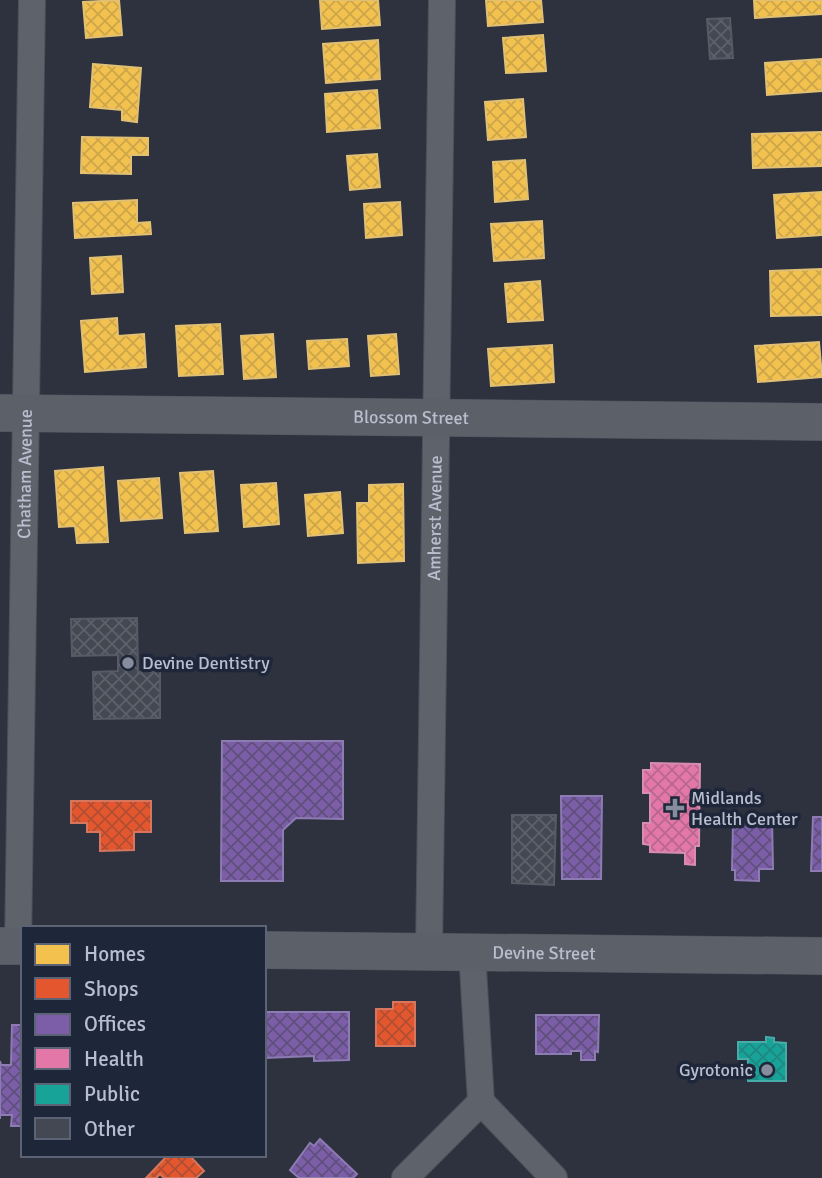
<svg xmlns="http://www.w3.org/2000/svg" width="822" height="1178" font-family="Signika,sans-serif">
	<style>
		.homes { fill: url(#homes-cross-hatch); stroke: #e1c074; stroke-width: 2 }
		.shops { fill: url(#shops-cross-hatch); stroke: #d7765e; stroke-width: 2 }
		.offices { fill: url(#offices-cross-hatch); stroke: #8d7bb3; stroke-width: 2 }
		.health { fill: url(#health-cross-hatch); stroke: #d68cb3; stroke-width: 2 }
		.public { fill: url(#public-cross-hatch); stroke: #47aba8; stroke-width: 2 }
		.building { fill: url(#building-cross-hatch); stroke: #555a65; stroke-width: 2 }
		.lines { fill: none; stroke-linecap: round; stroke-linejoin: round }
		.street-casing { stroke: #4b4f58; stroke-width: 28 }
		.secondary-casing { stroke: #4b4f58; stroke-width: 38 }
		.street { stroke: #5e626b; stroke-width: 26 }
		.secondary { stroke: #5c6069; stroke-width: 37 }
		.poi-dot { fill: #878d9c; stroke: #1e273a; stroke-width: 2.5 }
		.labels { text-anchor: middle; stroke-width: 7; stroke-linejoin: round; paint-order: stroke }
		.street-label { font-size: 18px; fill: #b8bece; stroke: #1e273a }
		.poi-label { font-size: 18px; fill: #b8bece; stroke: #1e273a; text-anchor: start }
	</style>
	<defs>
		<pattern id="homes-cross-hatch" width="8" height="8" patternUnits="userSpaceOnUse" patternTransform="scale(1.75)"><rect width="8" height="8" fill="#f2c14e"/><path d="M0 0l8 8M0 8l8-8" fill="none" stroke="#cda64b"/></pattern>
		<pattern id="shops-cross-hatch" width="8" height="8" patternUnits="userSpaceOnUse" patternTransform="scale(1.75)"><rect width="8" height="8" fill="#e4572e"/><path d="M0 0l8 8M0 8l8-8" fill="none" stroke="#b04e33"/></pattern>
		<pattern id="offices-cross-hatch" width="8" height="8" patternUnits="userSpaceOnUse" patternTransform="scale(1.75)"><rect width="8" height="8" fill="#7b5ea7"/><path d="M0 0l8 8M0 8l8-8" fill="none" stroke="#604f7d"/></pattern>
		<pattern id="health-cross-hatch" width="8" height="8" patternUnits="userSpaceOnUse" patternTransform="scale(1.75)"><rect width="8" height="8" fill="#e377a8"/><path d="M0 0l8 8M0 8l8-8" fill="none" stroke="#b8688e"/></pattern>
		<pattern id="public-cross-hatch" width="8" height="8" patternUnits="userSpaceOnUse" patternTransform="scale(1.75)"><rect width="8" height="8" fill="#17a398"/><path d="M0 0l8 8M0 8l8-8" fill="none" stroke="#1f8882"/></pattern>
		<pattern id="building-cross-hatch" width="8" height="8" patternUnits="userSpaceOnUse" patternTransform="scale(1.75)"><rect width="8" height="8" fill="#444852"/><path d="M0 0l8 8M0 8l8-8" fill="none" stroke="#5d616a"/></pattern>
	</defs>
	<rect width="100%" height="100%" fill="#2d323e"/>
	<path class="homes" d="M119 0 122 35 86 38 83 2Z
		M320 0H378L380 25 322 29Z
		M486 0H541L543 22 488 26Z
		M754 0H822V14L755 18Z
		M543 35 546 71 506 73 503 38Z
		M378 40 380 79 326 83 323 44Z
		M822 59V91L767 95 765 63Z
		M93 64 141 68 137 122 122 120V110L90 107Z
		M377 90 380 128 327 132 325 94Z
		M523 99 526 137 488 140 485 102Z
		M822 132V166L753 168 752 134Z
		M82 137 148 138V155H131V174L81 173Z
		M377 154 380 187 350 190 347 156Z
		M525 160 528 199 495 202 493 162Z
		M822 192V235L777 238 774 195Z
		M137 200V223L150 222 151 234 75 238 73 203Z
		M400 202 402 235 366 238 364 204Z
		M542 221 544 258 494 261 491 224Z
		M121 256 123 292 92 294 90 258Z
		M822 269V315L771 316 770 271Z
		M540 281 543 320 508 322 505 284Z
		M117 318 118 336 144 334 146 367 85 372 81 321Z
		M220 324 223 374 179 376 176 326Z
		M273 334 276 377 244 379 241 336Z
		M396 334 399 374 371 376 368 336Z
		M347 339 349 366 309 369 307 341Z
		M819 342 822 377 758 382 755 346Z
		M552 345 554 382 491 386 488 349Z
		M103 467 108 542 77 543 75 526 59 527 55 471Z
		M213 471 218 531 185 533 180 473Z
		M159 478 162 518 121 521 118 481Z
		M276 483 279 524 244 527 241 485Z
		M403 484 404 561 358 563 357 503H369V485Z
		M340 492 343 533 308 536 305 495Z"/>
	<path class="shops" d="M71 801H151V832H134V850L100 851V832H87V823H71Z
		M393 1002H415V1046H376V1009H393Z
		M168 1155H189L204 1171 196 1178H164L160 1174 156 1178H146Z"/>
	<path class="offices" d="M222 741H343V819L296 818 283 830V881H221Z
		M561 796H602L601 879H562Z
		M813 817H822V871H811Z
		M752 819H772L773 869H759V881L735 880V870H732L733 824H752Z
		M264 1012H349V1060L314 1061V1056L264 1058Z
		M536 1015H599L598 1052 595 1051V1060H581V1051H571V1054H536Z
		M12 1025H23V1126H11L12 1115H0V1119V1061L1 1065H11Z
		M320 1139 357 1174 353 1178H299L290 1170 310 1143 314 1146Z"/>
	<path class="health" d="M651 763 700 764 699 846H695V865L685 864V853L650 852V845L643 844V823H650V793H643V770H651Z"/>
	<path class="public" d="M766 1037 774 1038V1042L786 1043V1081H748V1059H738V1042H766Z"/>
	<path class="building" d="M730 18 733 58 710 59 707 19Z
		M137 618 138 672H160V718L94 719 93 672 118 671V655L72 656 71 619Z
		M512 815H556L554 885 512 883Z"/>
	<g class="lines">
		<g class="street-casing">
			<g id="street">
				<path id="s1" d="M18 946 32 0"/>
				<path d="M472 951 481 1102 554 1178"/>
				<path id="s2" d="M429 952 442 0"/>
				<path d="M405 1178 481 1102"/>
			</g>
		</g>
		<g class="secondary-casing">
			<g id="secondary">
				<path id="s3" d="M0 413 822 422"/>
				<path d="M0 946H23"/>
				<path id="s4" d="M264 950 822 956"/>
			</g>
		</g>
		<use href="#street" class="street"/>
		<use href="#secondary" class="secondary"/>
	</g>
	<g class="poi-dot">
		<circle cx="128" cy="663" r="7"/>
		<path d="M671.5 797.5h7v7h7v7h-7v7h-7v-7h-7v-7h7z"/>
		<circle cx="767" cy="1070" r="7"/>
	</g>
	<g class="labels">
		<g class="street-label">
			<text dy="6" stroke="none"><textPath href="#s3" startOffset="411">Blossom Street</textPath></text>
			<text dy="6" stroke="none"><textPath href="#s1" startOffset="472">Chatham Avenue</textPath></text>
			<text dy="6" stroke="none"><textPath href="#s2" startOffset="434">Amherst Avenue</textPath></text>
			<text dy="6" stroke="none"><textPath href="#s4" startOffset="280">Devine Street</textPath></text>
		</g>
		<g class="poi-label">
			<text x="142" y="669">Devine Dentistry</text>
			<text x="691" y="804">Midlands<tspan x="691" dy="21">Health Center</tspan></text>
			<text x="753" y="1076" text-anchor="end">Gyrotonic</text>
		</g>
	</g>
	<rect x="21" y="926" width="245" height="231" fill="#1e273a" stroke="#5c6375" stroke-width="2"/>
	<rect x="35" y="944" width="35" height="21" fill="#f2c14e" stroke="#5c6375" stroke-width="2"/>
	<text x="84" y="961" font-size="21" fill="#b8bece">Homes</text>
	<rect x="35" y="978" width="35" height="21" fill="#e4572e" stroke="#5c6375" stroke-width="2"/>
	<text x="84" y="996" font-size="21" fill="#b8bece">Shops</text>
	<rect x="35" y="1014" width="35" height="21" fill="#7b5ea7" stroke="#5c6375" stroke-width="2"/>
	<text x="84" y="1031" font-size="21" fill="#b8bece">Offices</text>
	<rect x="35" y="1048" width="35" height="21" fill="#e377a8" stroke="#5c6375" stroke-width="2"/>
	<text x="84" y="1066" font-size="21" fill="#b8bece">Health</text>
	<rect x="35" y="1084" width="35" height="21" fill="#17a398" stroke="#5c6375" stroke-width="2"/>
	<text x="84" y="1101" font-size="21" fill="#b8bece">Public</text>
	<rect x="35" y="1118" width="35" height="21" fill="#444852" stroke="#5c6375" stroke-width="2"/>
	<text x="84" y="1136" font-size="21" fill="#b8bece">Other</text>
</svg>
